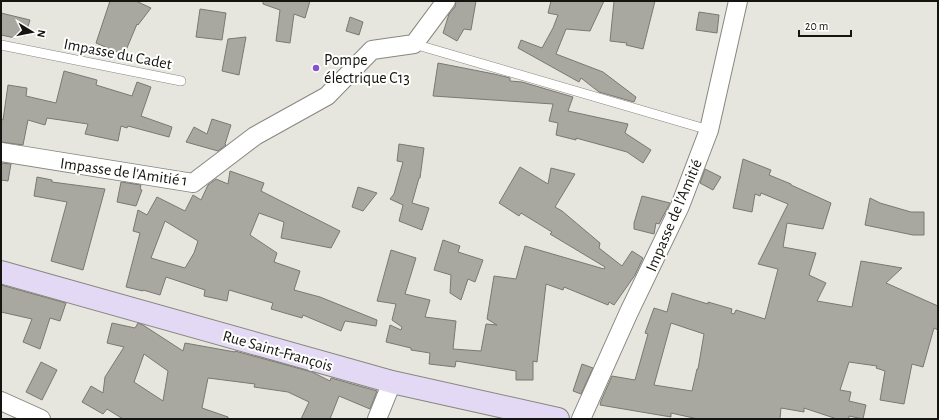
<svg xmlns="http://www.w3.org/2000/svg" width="939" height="420" font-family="'Alegreya Sans',sans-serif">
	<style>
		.building { fill: #a8a8a0; stroke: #797972; fill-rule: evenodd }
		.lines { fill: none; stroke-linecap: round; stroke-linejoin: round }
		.lane-casing { stroke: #878780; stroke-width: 10 }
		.street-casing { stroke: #878780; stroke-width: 20 }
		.secondary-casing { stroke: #878780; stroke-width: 24 }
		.lane { stroke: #fff; stroke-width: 9 }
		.street { stroke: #fff; stroke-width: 18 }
		.secondary { stroke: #e3d9f4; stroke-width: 22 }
		.poi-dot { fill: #8553cc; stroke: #fffffe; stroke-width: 1.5 }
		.labels { text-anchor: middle; stroke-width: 4; stroke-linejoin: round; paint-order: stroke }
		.street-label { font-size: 16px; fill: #141411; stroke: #fffffe }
		.poi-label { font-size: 16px; fill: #141411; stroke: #fffffe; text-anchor: start }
	</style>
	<rect width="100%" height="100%" fill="#e7e6de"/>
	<path class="building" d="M110 1H136L151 8 138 25 137 24 124 55 96 43Z
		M263 1H310L305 18 294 14 290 43 276 41 280 10 263 4Z
		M456 1H476L471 30 464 29 457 41 443 33 449 14 455 7Z
		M551 1H604L590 31 566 29 556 54 603 72 636 97 634 102 599 92 581 78 579 82 518 48 521 40 542 48 553 28 558 15 548 13Z
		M614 1H655L643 49 626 45 627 43 610 41Z
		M200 9 226 13 222 40 196 37Z
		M699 12 719 15 717 33 696 30Z
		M1 13 30 20 25 36 16 34 15 38 1 35Z
		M350 17 363 22 359 35 346 31Z
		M246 37 239 75 222 71 228 39Z
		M438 63 494 74 510 78V81L522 82 573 97 568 111 628 124 625 133 651 150 643 163 627 152 576 138V140L556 135 558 123 549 121 553 104 433 96Z
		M64 71 97 80 96 85 132 96 137 82 151 87 141 116 172 127 169 137 128 126 127 128 121 126 118 141 85 134 88 124 47 118 45 125 28 120 23 145 1 142V119L3 120 8 85 27 88 26 96 56 103Z
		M212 119 231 125 225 144 226 145 218 151 186 142 194 127 207 134Z
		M399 144 424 148 420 178H419L412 203 429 208 422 230 399 221 403 205 390 199 394 194 403 162 397 161Z
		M743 159 771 170 769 175 791 184V185L831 203 823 229 787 223 783 247 816 253 809 275 826 283 817 301 852 307 861 261 902 268 886 283 938 306V330L934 328 923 367 912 364 904 404 880 400 885 371 876 368 877 366 849 362 840 390 851 392 849 401 866 405 863 419 849 416V419H837L804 408V412L781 408 780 419H698L671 413V417L600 405 601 401 612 376 635 380 648 334 645 333 654 308 667 312 672 293 708 304V302L732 309 731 313 734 314 736 310 765 319 778 269 758 264 788 204 761 193 760 196 755 194 752 212 733 208ZM671 323 704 334 698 369H697L692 391 654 385Z
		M1 163 11 164 8 181 1 180Z
		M520 167 548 184 551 168 575 174 555 207 562 211 600 243 599 248 622 266 632 251 643 258 635 275 614 305 609 302 608 305 564 287 563 290 546 284 537 362 533 361V380H516V371L456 361 455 367 429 364 430 353 411 350V348L386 342 390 325 401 330 402 327 392 320 396 304 377 301 391 250 416 258 405 294 430 300 425 317 456 321 453 349 481 351 486 324 497 325 487 319 494 276 516 279 525 246 604 269 605 267 550 234 552 232 521 213 519 216 499 203Z
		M705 169 721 177 713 190 700 183Z
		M230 171 264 183 261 191 340 231 331 248 281 238 284 222 259 213 250 235 277 253 274 262 300 271 294 290 320 297 377 320 376 326 345 321 341 331 303 315 302 318 271 309 273 303 229 290 227 301 204 296 205 290 166 277 160 295 143 290V291L126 287 140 233 133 231 138 210 147 215 157 197 185 211 193 195 201 200 208 185 216 179 228 184ZM165 221 198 241 194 253 185 268 151 258Z
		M37 177 52 180V182L105 189 83 270 51 261 67 202 34 196Z
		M121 182 141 185 140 189 142 190 136 206 117 202Z
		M358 187 377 193 363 211 352 207Z
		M642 196 670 203 659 224 656 223 654 234 634 229V223Z
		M870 198 880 203 911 212H924V235H913L865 225Z
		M443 240 460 246 458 252 483 260 475 282 468 279 461 300 450 293 451 275 434 270Z
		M1 285 66 303 60 321 50 318 40 349 23 342 32 319 1 312Z
		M112 323 135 328 138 323 143 325 183 351 185 343 235 352V351L312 372 330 381 331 378 377 391 370 409 339 396 330 419H301L309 402 288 392 254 387 255 384 208 378 202 408 228 417V419H123L107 409 103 414 82 402 91 386 103 393 105 377 124 347 107 343ZM144 354 168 371 163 401 134 382Z
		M41 362 57 370 42 400 26 392Z
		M582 364 593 368 581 394 573 391Z"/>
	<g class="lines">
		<g class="lane-casing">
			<path id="lane" d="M414 44 709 130
				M1 45 181 81"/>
		</g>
		<g class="street-casing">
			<path id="street" d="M1 152 193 183 255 136 327 96 372 50 414 44 446 1
				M1 401 41 419
				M377 419 392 382
				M581 419 629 312 680 206 709 130 738 1"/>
		</g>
		<g class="secondary-casing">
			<path id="secondary" d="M1 272 392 382 558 419"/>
		</g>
		<use href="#lane" class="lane"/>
		<use href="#street" class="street"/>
		<use href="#secondary" class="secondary"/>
	</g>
	<circle class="poi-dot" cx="316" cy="68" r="4"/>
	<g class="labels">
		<g class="street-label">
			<text transform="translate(118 53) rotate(11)" y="6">Impasse du Cadet</text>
			<text transform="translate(124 171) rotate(8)" y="6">Impasse de l'Amitié 1</text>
			<text transform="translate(673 215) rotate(-67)" y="6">Impasse de l'Amitié</text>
			<text transform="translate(278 350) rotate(16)" y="6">Rue Saint-François</text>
		</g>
		<g class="poi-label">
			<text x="324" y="65">Pompe<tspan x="324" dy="18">électrique C13</tspan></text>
		</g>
	</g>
	<rect width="939" height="420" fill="none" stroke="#141411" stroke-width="4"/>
	<g transform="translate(32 32) rotate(100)" stroke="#fffffe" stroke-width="3" paint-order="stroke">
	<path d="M0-3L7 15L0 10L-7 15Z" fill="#141411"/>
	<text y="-6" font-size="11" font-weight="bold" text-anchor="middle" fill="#141411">N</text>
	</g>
	<path d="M799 30v6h52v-6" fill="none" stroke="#141411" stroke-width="2"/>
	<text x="805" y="30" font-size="12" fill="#141411" stroke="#fffffe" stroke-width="3" paint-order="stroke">20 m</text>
</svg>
